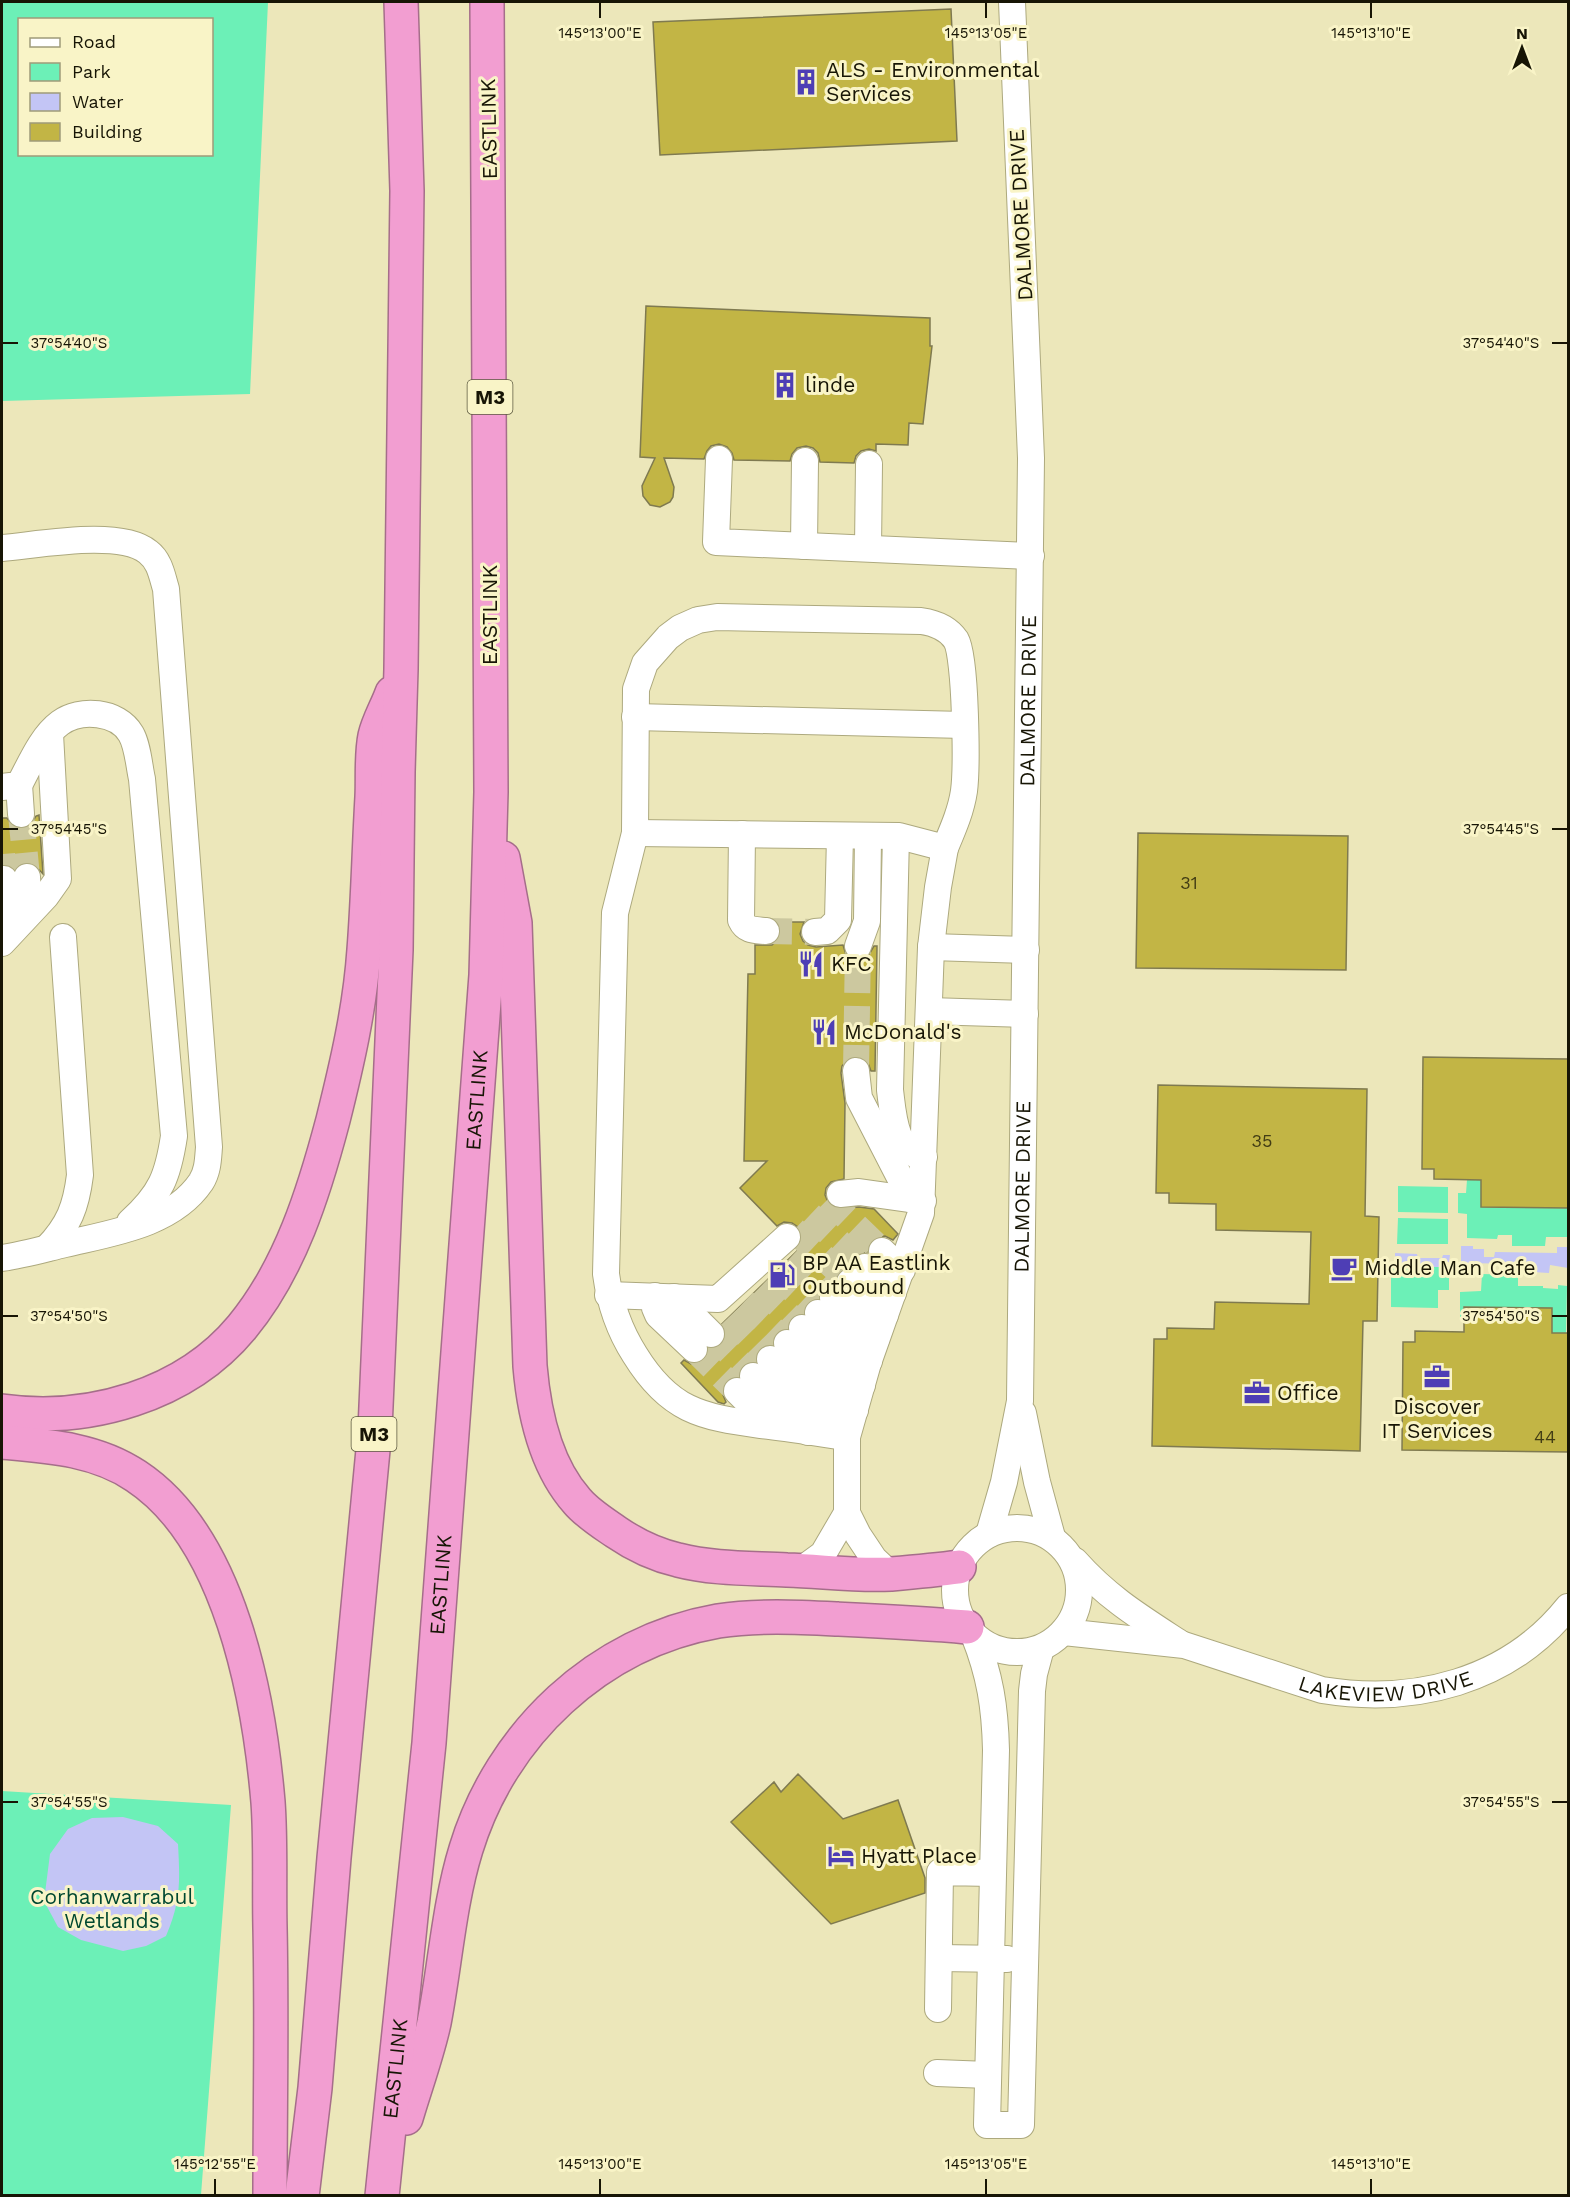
<svg xmlns="http://www.w3.org/2000/svg" width="1570" height="2197" font-family="'Work Sans',sans-serif">
	<style>
		.green { fill: #6cf0b7; fill-rule: evenodd }
		.water { fill: #c3c5f5 }
		.building { fill: #c2b545; stroke: #7f7a50; stroke-width: 1.5 }
		.lines { fill: none; stroke-linecap: round; stroke-linejoin: round }
		.minor-tunnel { stroke: #ccc89f; stroke-width: 26; stroke-dasharray: 26 13; stroke-linecap: butt }
		.minor-casing { stroke: #ada97e; stroke-width: 28 }
		.highway-casing { stroke: #a56e8a; stroke-width: 36 }
		.minor { stroke: #fff; stroke-width: 26 }
		.highway { stroke: #f29ed1; stroke-width: 33 }
		.ticks { fill: none; stroke: #171505; stroke-width: 2 }
		.labels { text-anchor: middle; stroke-width: 6; stroke-linejoin: round; paint-order: stroke }
		.number-label { font-size: 18px; fill: #423d15 }
		.shield { fill: #f9f4c7; stroke: #5b583f; stroke-width: 1.5 }
		.shield-label { font-size: 20px; font-weight: bold; fill: #171505 }
		.poi-label { font-size: 21px; fill: #171505; stroke: #f9f4c7; text-anchor: start }
		.street-label { font-size: 21px; fill: #171505; stroke: #f9f4c7 }
		.park-label { font-size: 21px; fill: #004830; stroke: #f9f4c7 }
		.ticks-label { font-size: 15px; text-anchor: middle; fill: #171505; stroke: #f9f4c7; stroke-width: 6; stroke-linejoin: round; paint-order: stroke }
	</style>
	<rect width="100%" height="100%" fill="#ece7ba"/>
	<path class="green" d="M2 2H268L250 394 2 401ZM20 20H212V154H20Z
		M1467 1180H1481V1207L1568 1208V1237H1546L1545 1246H1512V1235H1498L1497 1239 1467 1238V1214L1458 1213V1193H1466Z
		M1398 1186 1448 1187V1213L1398 1212Z
		M1398 1218 1448 1219V1244H1397Z
		M1391 1264H1404V1267H1440V1273H1449V1290H1438V1308L1391 1307Z
		M1482 1274 1518 1275V1286H1543V1288L1558 1289V1285L1567 1286 1566 1333H1552V1308L1464 1307V1317H1460V1292L1481 1291Z
		M2 1791 231 1805 201 2195H2Z"/>
	<path class="water" d="M1461 1246H1473V1249H1484V1257H1494L1495 1252 1557 1253V1247H1568V1268L1550 1265 1549 1273 1532 1272V1264L1461 1263Z
		M1395 1253 1417 1254 1418 1258H1442L1443 1255H1450L1449 1262H1440V1267H1404L1403 1264H1395Z
		M123 1817 158 1826 178 1844C180 1881 181 1901 166 1936L146 1946 123 1951 81 1940 58 1927 44 1901 50 1854 68 1829 92 1818Z"/>
	<path class="building" d="M951 9 957 141 660 155 653 22Z
		M646 306 930 318V346H932L923 424 909 423 908 445 876 444V451L869 449 861 451 856 456 854 463 820 462 818 453 813 448 806 446 797 448 792 454 790 461 734 460 732 453 727 447 719 444 711 446 707 451 704 459 664 458 674 487 673 497 670 502 660 507 650 505 643 496 642 486 655 458 640 457Z
		M39 815 43 874 33 863 26 862 19 864 15 869 10 865 2 864V818H7L14 827 23 829 30 826 36 816Z
		M1138 833 1348 836 1346 970 1136 968Z
		M777 922H804L800 934 803 941 808 945 816 947 843 945 846 955 854 960 860 961 867 958 874 946H877L875 1071H871L868 1063 861 1057 854 1056 848 1059 842 1066 841 1073 845 1103 844 1179 831 1182 826 1188 825 1195 828 1202 834 1208 859 1207 874 1209 898 1234 893 1240 885 1236 878 1237 872 1240 868 1247 867 1252 860 1253 854 1256 850 1267 845 1268 839 1272 835 1283 828 1284 823 1287 818 1298 813 1299 807 1303 803 1313 792 1317 787 1328 776 1333 772 1344 766 1345 759 1349 756 1354 755 1361 749 1362 743 1365 738 1376 727 1380 722 1388 723 1395 726 1402 724 1404 718 1402 681 1363 684 1360 691 1364 699 1363 705 1359 709 1349 715 1348 722 1344 725 1338 726 1331 722 1324 799 1249 797 1248 801 1241V1233L798 1227 792 1223 784 1222 777 1226 740 1188 767 1161H744L748 974H755V945H772L779 939 781 932Z
		M1423 1057 1569 1059V1208L1481 1207V1180L1434 1179V1169H1422Z
		M1158 1085 1367 1089 1365 1216 1379 1217 1377 1321H1363L1360 1451 1152 1446 1154 1339H1167V1328L1214 1329 1215 1302 1309 1304 1311 1232 1216 1230V1204L1169 1203V1193H1156Z
		M1464 1307 1552 1308V1333H1569V1452L1402 1450 1403 1342H1415V1331L1464 1332Z
		M798 1774 843 1819 898 1800 925 1878V1893L831 1924 731 1822 774 1782 781 1792Z"/>
	<g class="lines">
		<path class="minor-tunnel" d="M21 814 27 877
			M2 854 4 879
			M766 931 815 932
			M856 1071 858 946
			M828 1199 882 1251
			M810 1215 865 1267
			M794 1230 850 1282
			M790 1258 833 1298
			M775 1273 818 1313
			M760 1287 802 1328
			M744 1302 787 1343
			M729 1317 770 1359
			M711 1334 753 1376
			M694 1349 737 1391"/>
		<g class="minor-casing">
			<g id="minor">
				<path d="M719 459 716 542 1031 556"/>
				<path d="M804 546 805 461"/>
				<path d="M2 548C38 545 120 529 148 552 160 561 162 576 166 589L209 1147C208 1159 208 1171 201 1182 172 1225 111 1233 65 1244 44 1249 23 1255 2 1258"/>
				<path d="M868 548 869 464"/>
				<path d="M635 717 964 725"/>
				<path d="M19 785 21 814"/>
				<path d="M2 787 19 785C30 765 41 737 60 723 80 708 118 711 131 734 138 746 139 766 142 779L174 1136C168 1176 161 1194 130 1222"/>
				<path d="M635 833 899 836 945 848 938 887 931 947 921 1213 868 1363 847 1437V1513L858 1535 874 1559 890 1574"/>
				<path d="M742 834 741 920C746 931 755 930 766 931"/>
				<path d="M896 836 890 1090C893 1113 894 1153 924 1157"/>
				<path d="M27 877 29 913"/>
				<path d="M4 879 8 936"/>
				<path d="M815 932 827 931 838 920 840 836"/>
				<path d="M2 943 46 896 58 879 50 734"/>
				<path d="M858 946 867 921 868 836"/>
				<path d="M931 947 1026 950"/>
				<path d="M929 1011 1025 1014"/>
				<path d="M856 1071 859 1098 911 1199"/>
				<path d="M840 1194 859 1192 923 1201"/>
				<path d="M47 1248C69 1225 76 1207 80 1175L63 937"/>
				<path d="M882 1251 902 1270"/>
				<path d="M865 1267 893 1293"/>
				<path d="M850 1282 885 1315"/>
				<path d="M608 1295 718 1299 787 1237"/>
				<path d="M655 1296V1308L658 1315 694 1349"/>
				<path d="M674 1297 711 1334"/>
				<path d="M833 1298 876 1339"/>
				<path d="M818 1313 869 1361"/>
				<path d="M802 1328 862 1385"/>
				<path d="M787 1343 855 1410"/>
				<path d="M770 1359 847 1437"/>
				<path d="M753 1376 808 1432"/>
				<path d="M737 1391 772 1426"/>
				<path d="M1023 1413 1037 1482 1052 1537"/>
				<path d="M847 1437C818 1433 789 1428 761 1425 700 1417 669 1410 635 1355 619 1330 610 1304 606 1274L615 913 635 833 636 689 645 663 668 637 680 628 698 620 717 617 921 621C935 623 948 628 956 640 966 657 967 768 964 791 961 811 953 829 945 848"/>
				<circle cx="1017" cy="1590" r="62"/>
				<path id="s1" d="M989 1534 1004 1482 1020 1401 1031 458 1012 2"/>
				<path d="M1075 1561C1107 1597 1138 1616 1178 1642"/>
				<path d="M801 1570 823 1554 847 1513"/>
				<path id="s2" d="M1064 1632 1184 1645 1322 1690C1414 1705 1508 1682 1568 1607"/>
				<path d="M974 1635C990 1675 995 1707 996 1750L987 2125H1021L1032 1691 1034 1674 1041 1648"/>
				<path d="M939 1958 1007 1959"/>
				<path d="M938 2009 940 1872 992 1873"/>
				<path d="M937 2073 988 2075"/>
			</g>
		</g>
		<g class="highway-casing">
			<g id="highway">
				<path d="M503 858 515 923 530 1366C534 1413 545 1465 577 1501 588 1514 603 1523 616 1532 635 1545 656 1555 678 1560 713 1569 750 1568 787 1570 821 1571 856 1576 891 1574 914 1572 936 1570 959 1567"/>
				<path d="M2 1411C88 1423 185 1396 242 1327 290 1269 314 1192 333 1120 347 1064 360 1008 364 950 368 899 369 848 372 797 373 778 371 755 375 736 378 722 387 707 392 693"/>
				<path d="M2 1442C48 1446 96 1449 136 1476 230 1538 259 1697 268 1802 271 1843 269 1886 270 1928 272 2017 270 2106 270 2196"/>
				<path d="M406 2118C415 2087 427 2055 434 2023 445 1966 449 1904 466 1849 501 1734 598 1642 718 1621 757 1615 797 1617 836 1619 879 1621 923 1623 967 1627"/>
				<path d="M302 2196 315 2088 334 1858 375 1429 396 950 398 772 401 669 407 191 401 2"/>
				<path id="s3" d="M382 2196 429 1743 486 975 491 792 487 2"/>
			</g>
		</g>
		<use href="#minor" class="minor"/>
		<use href="#highway" class="highway"/>
	</g>
	<path class="ticks" d="M600 3V18M986 3V18M1371 3V18M3 343H18M1552 343H1567M3 829H18M1552 829H1567M3 1316H18M1552 1316H1567M3 1802H18M1552 1802H1567M215 2179V2194M600 2179V2194M986 2179V2194M1371 2179V2194"/>
	<defs>
		<g id="building-bare" transform="scale(2.07)"><path d="M-4-6H4V6H1V3H-1V6H-4ZM-2.5-4.3h1.7v1.8h-1.7ZM.8-4.3h1.7v1.8H.8ZM-2.5-1h1.7V.8h-1.7ZM.8-1h1.7V.8H.8Z" fill="#4e3eb5" stroke="#f9f4c7" stroke-width="2.5" paint-order="stroke"/></g>
		<g id="restaurant-bare" transform="scale(2.07)"><path d="M-5-6h1v4h1v-4h1v4h1v-4h1v5L-1.5 .5V6h-2V.5L-5-1ZM5-6V6H3V1.5H1.5Q1.5-4 5-6Z" fill="#4e3eb5" stroke="#f9f4c7" stroke-width="2.5" paint-order="stroke"/></g>
		<g id="cafe-bare" transform="scale(2.07)"><path d="M-5.5-4.5H6V0H3Q3 3.5 0 3.5H-2.5Q-5.5 3.5-5.5 0ZM3-3.2v2h1.7v-2ZM-6 4.5H4V6H-6Z" fill="#4e3eb5" stroke="#f9f4c7" stroke-width="2.5" paint-order="stroke"/></g>
		<g id="fuel-bare" transform="scale(2.07)"><path d="M-5.5-6h7V0h2V4h1.3V-2.5L3-4.5l.8-.8L6-3V5H2.5V1h-1V6h-7ZM-4.2-4.7v3.2H.2V-4.7Z" fill="#4e3eb5" stroke="#f9f4c7" stroke-width="2.5" paint-order="stroke"/></g>
		<g id="office-bare" transform="scale(2.07)"><path d="M-6-3h4V-5.5h4V-3h4V5H-6ZM-1-4.5V-3h2v-1.5ZM-6 0V1H6V0Z" fill="#4e3eb5" stroke="#f9f4c7" stroke-width="2.5" paint-order="stroke"/></g>
		<g id="hotel-bare" transform="scale(2.07)"><path d="M-6-4.5h1.5V1H6V5H4.5V3h-9V5H-6ZM-4 0a1.8 1.8 0 1 1 3.6 0ZM.5 0V-2.5h3Q6-2.5 6 0Z" fill="#4e3eb5" stroke="#f9f4c7" stroke-width="2.5" paint-order="stroke"/></g>
	</defs>
	<g fill-rule="evenodd">
		<use href="#building-bare" x="806" y="82"/>
		<use href="#building-bare" x="785" y="385"/>
		<use href="#restaurant-bare" x="811" y="964"/>
		<use href="#restaurant-bare" x="824" y="1032"/>
		<use href="#cafe-bare" x="1344" y="1268"/>
		<use href="#fuel-bare" x="782" y="1275"/>
		<use href="#office-bare" x="1437" y="1377"/>
		<use href="#office-bare" x="1257" y="1393"/>
		<use href="#hotel-bare" x="841" y="1856"/>
	</g>
	<g class="labels">
		<g class="number-label">
			<text x="1189" y="889">31</text>
			<text x="1262" y="1147">35</text>
			<text x="1545" y="1443">44</text>
		</g>
		<g class="shield">
			<rect x="467.5" y="380" width="45" height="34" rx="4.5"/>
			<rect x="351.5" y="1417" width="45" height="34" rx="4.5"/>
		</g>
		<g class="shield-label">
			<text x="490" y="404">M3</text>
			<text x="374" y="1441">M3</text>
		</g>
		<g class="poi-label">
			<text x="826" y="77">ALS - Environmental<tspan x="826" dy="24">Services</tspan></text>
			<text x="805" y="392">linde</text>
			<text x="831" y="971">KFC</text>
			<text x="844" y="1039">McDonald's</text>
			<text x="802" y="1270">BP AA Eastlink<tspan x="802" dy="24">Outbound</tspan></text>
			<text x="1364" y="1275">Middle Man Cafe</text>
			<text x="1277" y="1400">Office</text>
			<text x="1437" y="1414" text-anchor="middle">Discover<tspan x="1437" dy="24">IT Services</tspan></text>
			<text x="861" y="1863">Hyatt Place</text>
		</g>
		<g class="street-label">
			<text transform="translate(489 129) rotate(-91)" y="7">EASTLINK</text>
			<text transform="translate(1021 215) rotate(-93)" y="7">DALMORE DRIVE</text>
			<text transform="translate(490 615) rotate(-90)" y="7">EASTLINK</text>
			<text dy="7" stroke="none"><textPath href="#s1" startOffset="837">DALMORE DRIVE</textPath></text>
			<text dy="7" stroke="none"><textPath href="#s3" startOffset="1100">EASTLINK</textPath></text>
			<text dy="7" stroke="none"><textPath href="#s1" startOffset="351">DALMORE DRIVE</textPath></text>
			<text dy="7" stroke="none"><textPath href="#s3" startOffset="614">EASTLINK</textPath></text>
			<text dy="7" stroke="none"><textPath href="#s2" startOffset="330">LAKEVIEW DRIVE</textPath></text>
			<text dy="7" stroke="none"><textPath href="#s3" startOffset="128">EASTLINK</textPath></text>
		</g>
		<g class="park-label">
			<text x="112" y="1904">Corhanwarrabul<tspan x="112" dy="24">Wetlands</tspan></text>
		</g>
	</g>
	<g class="ticks-label">
		<text x="600" y="38">145°13'00"E</text>
		<text x="986" y="38">145°13'05"E</text>
		<text x="1371" y="38">145°13'10"E</text>
		<text x="69" y="348">37°54'40"S</text>
		<text x="1501" y="348">37°54'40"S</text>
		<text x="69" y="834">37°54'45"S</text>
		<text x="1501" y="834">37°54'45"S</text>
		<text x="69" y="1321">37°54'50"S</text>
		<text x="1501" y="1321">37°54'50"S</text>
		<text x="69" y="1807">37°54'55"S</text>
		<text x="1501" y="1807">37°54'55"S</text>
		<text x="215" y="2169">145°12'55"E</text>
		<text x="600" y="2169">145°13'00"E</text>
		<text x="986" y="2169">145°13'05"E</text>
		<text x="1371" y="2169">145°13'10"E</text>
	</g>
	<rect width="1570" height="2197" fill="none" stroke="#171505" stroke-width="6"/>
	<rect x="18" y="18" width="195" height="138" fill="#f9f4c7" stroke="#9f9b79" stroke-width="1.5"/>
	<rect x="30" y="38" width="30" height="9" fill="#ffffff" stroke="#9f9b79" stroke-width="1.5"/>
	<text x="72" y="48" font-size="18" fill="#171505">Road</text>
	<rect x="30" y="63" width="30" height="18" fill="#6cf0b7" stroke="#9f9b79" stroke-width="1.5"/>
	<text x="72" y="78" font-size="18" fill="#171505">Park</text>
	<rect x="30" y="93" width="30" height="18" fill="#c3c5f5" stroke="#9f9b79" stroke-width="1.5"/>
	<text x="72" y="108" font-size="18" fill="#171505">Water</text>
	<rect x="30" y="123" width="30" height="18" fill="#c2b545" stroke="#9f9b79" stroke-width="1.5"/>
	<text x="72" y="138" font-size="18" fill="#171505">Building</text>
	<g transform="translate(1522 48)" stroke="#f9f4c7" stroke-width="4.5" paint-order="stroke">
	<path d="M0-4.5L10 22L0 15L-10 22Z" fill="#171505"/>
	<text y="-9" font-size="16" font-weight="bold" text-anchor="middle" fill="#171505">N</text>
	</g>
</svg>
